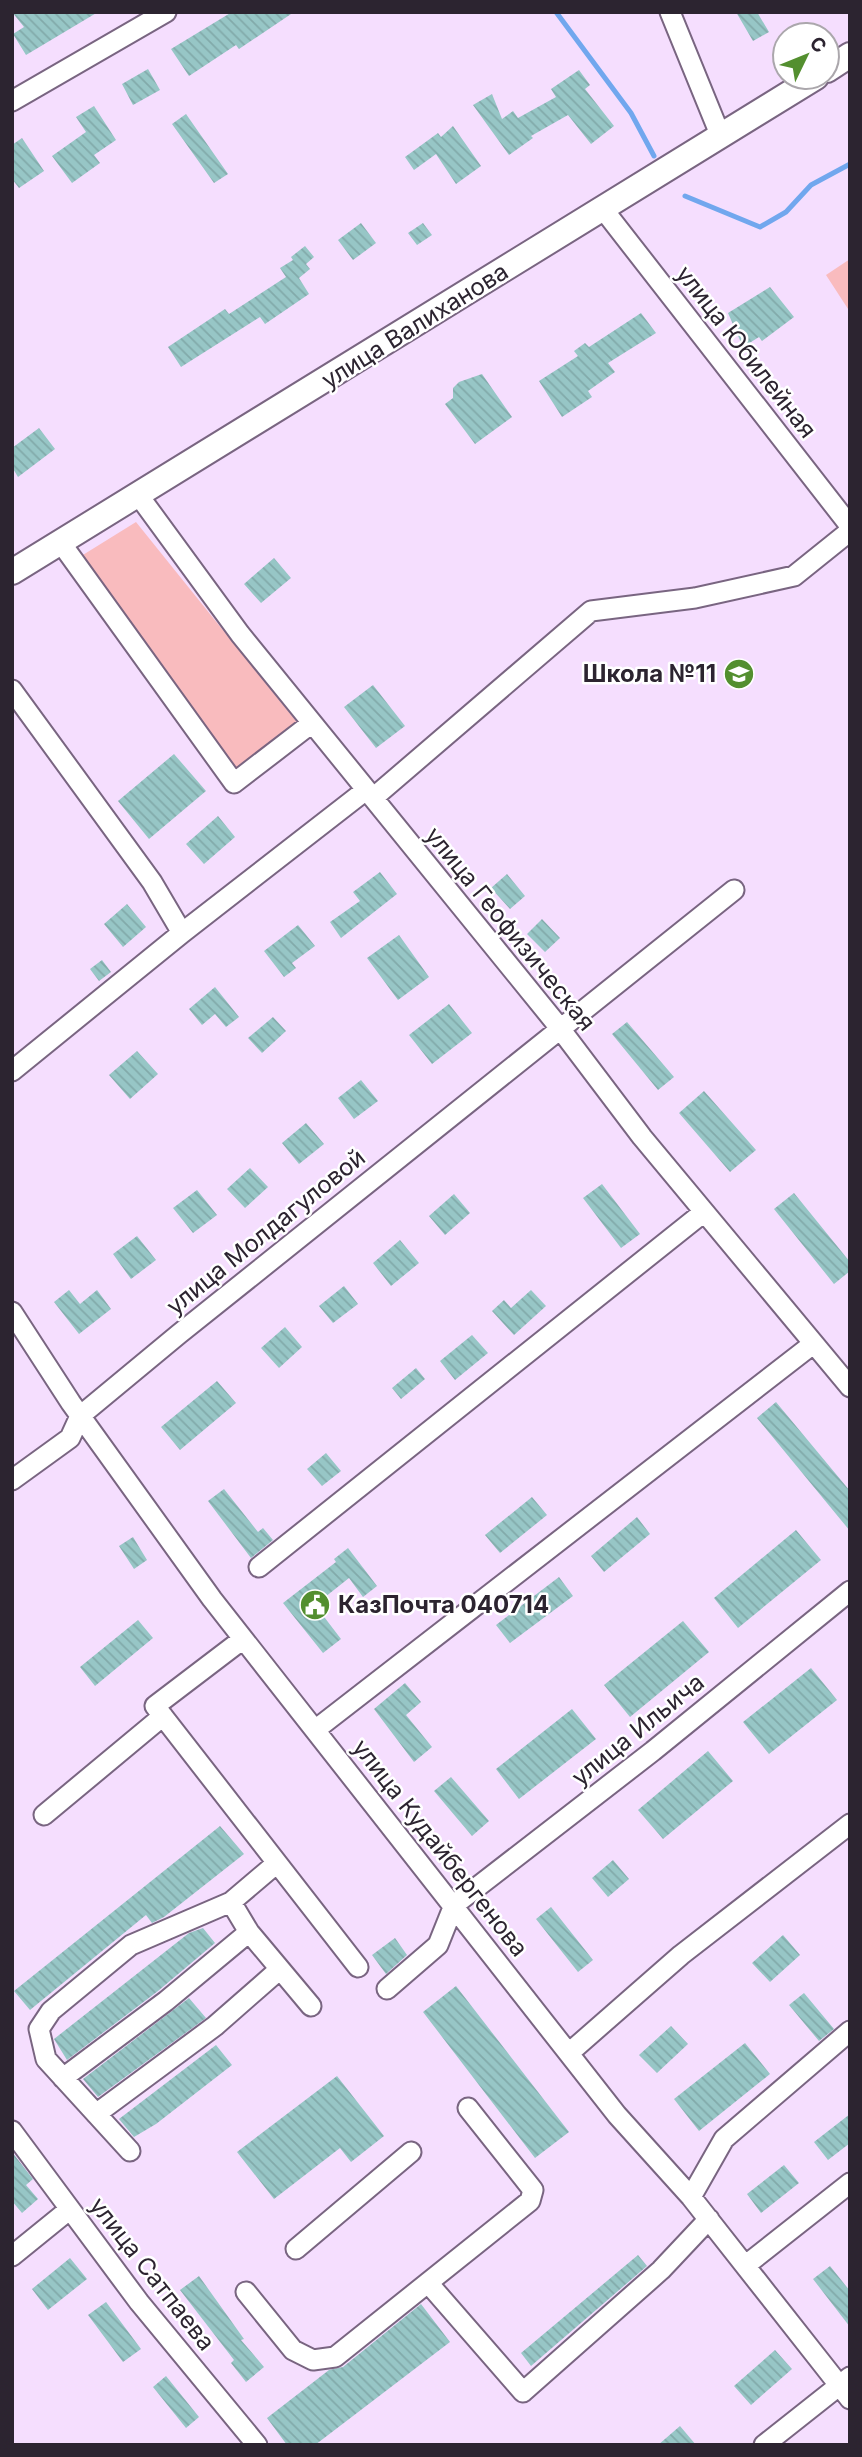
<svg xmlns="http://www.w3.org/2000/svg" width="862" height="2457" font-family="Inter,sans-serif">
	<style>
		.grass { fill: #f9bbbe }
		.lines { fill: none; stroke-linecap: round; stroke-linejoin: round }
		.stream { stroke: #71a7ee; stroke-width: 5 }
		.building { fill: url(#building-back-hatch) }
		.minor-casing { stroke: #796581; stroke-width: 23 }
		.major-casing { stroke: #796581; stroke-width: 28 }
		.minor { stroke: #fff; stroke-width: 19 }
		.major { stroke: #fff; stroke-width: 24 }
		.labels { text-anchor: middle; stroke-width: 5; stroke-linejoin: round; paint-order: stroke }
		.street-label { font-size: 24px; fill: #2c2430; stroke: #fff }
		.poi-label { font-size: 24px; font-weight: bold; fill: #2c2430; stroke: #fff; text-anchor: end }
	</style>
	<defs>
		<pattern id="building-back-hatch" width="6" height="6" patternUnits="userSpaceOnUse" patternTransform="scale(1.75)"><rect width="6" height="6" fill="#97c6c6"/><path d="M-1 5l2 2M0 0l6 6M5-1l2 2" fill="none" stroke="#82aaaa"/></pattern>
	</defs>
	<rect width="100%" height="100%" fill="#f5defe"/>
	<path class="grass" d="M850 259V312L826 275Z
		M136 522 300 726 235 776 78 558Z"/>
	<g class="lines">
		<path class="stream" d="M556 12 631 113 654 156
			M685 196 760 227 786 212 811 185 850 164"/>
	</g>
	<path class="building" d="M12 12H98L26 55 13 34 24 27Z
		M232 12H294L239 49 236 45 189 76 171 49Z
		M736 12H757L769 32 753 41Z
		M148 69 160 90 133 105 122 84Z
		M579 70 590 85 585 89 614 126 591 144 568 115 531 136 533 138 509 155 473 105 492 94 502 119 513 111 518 118 556 97 551 89Z
		M94 106 116 140 94 155 100 163 72 183 52 156 86 132 76 117Z
		M186 114 228 174 214 183 172 124Z
		M453 126 481 166 456 184 436 154 414 170 405 157 438 133 441 137Z
		M22 138 44 171 19 188 12 179V145Z
		M361 223 376 243 353 260 338 240Z
		M423 223 432 235 417 245 408 233Z
		M305 246 314 257 306 264 310 269 299 278 309 294 265 324 260 317 181 367 168 347 225 309 229 314 286 277 280 268 293 260 291 257Z
		M770 287 794 317 762 341 759 337 743 347 728 313Z
		M641 313 656 333 608 363 615 372 588 391 592 397 562 417 539 381 578 356 574 351 585 343 589 347Z
		M482 374 512 417 475 444 445 404 453 398V388L459 382Z
		M39 428 55 449 18 477 12 467V448Z
		M274 558 291 578 261 603 244 584Z
		M373 685 405 726 376 748 344 707Z
		M174 754 206 791 149 839 118 801Z
		M218 816 235 837 204 864 186 844Z
		M380 872 397 894 341 938 330 922 360 901 353 892Z
		M507 874 525 896 510 909 491 888Z
		M127 904 146 927 123 947 104 924Z
		M542 919 560 938 545 952 527 934Z
		M298 925 315 946 292 963 296 968 284 977 264 951Z
		M399 935 429 977 398 1000 367 958Z
		M102 960 111 972 99 981 90 969Z
		M215 987 239 1017 226 1027 215 1014 202 1025 189 1009Z
		M449 1004 472 1033 432 1064 409 1035Z
		M273 1017 286 1031 262 1053 248 1038Z
		M627 1022 674 1077 658 1090 612 1034Z
		M137 1051 158 1074 130 1099 109 1075Z
		M361 1080 378 1101 354 1119 338 1098Z
		M704 1091 756 1150 730 1172 679 1113Z
		M306 1123 324 1144 299 1164 282 1143Z
		M250 1168 268 1187 245 1208 227 1189Z
		M602 1184 640 1234 621 1248 583 1198Z
		M197 1190 217 1215 193 1233 173 1208Z
		M794 1193 850 1262V1271L834 1284 774 1209Z
		M454 1194 470 1213 445 1235 429 1216Z
		M137 1236 156 1260 131 1279 113 1254Z
		M400 1240 419 1263 391 1286 373 1263Z
		M344 1286 358 1304 333 1323 319 1306Z
		M69 1290 80 1304 97 1290 111 1309 79 1334 54 1302Z
		M531 1290 546 1306 514 1335 492 1311 504 1300 511 1308Z
		M285 1327 302 1347 279 1368 261 1348Z
		M472 1335 488 1353 455 1380 440 1361Z
		M416 1368 425 1379 401 1399 392 1388Z
		M217 1381 236 1403 180 1450 161 1427Z
		M776 1402 850 1491V1531L757 1418Z
		M326 1453 341 1471 322 1486 307 1469Z
		M224 1489 258 1532 263 1528 273 1540 251 1558 208 1501Z
		M532 1497 547 1515 500 1553 485 1535Z
		M637 1517 650 1534 604 1572 591 1556Z
		M796 1530 821 1560 738 1628 714 1598Z
		M133 1537 147 1560 134 1569 119 1546Z
		M348 1548 377 1586 363 1597 349 1578 315 1605 341 1639 323 1653 283 1603 336 1562 334 1559Z
		M559 1577 573 1596 510 1643 496 1625Z
		M138 1620 153 1638 95 1686 80 1667Z
		M683 1621 709 1652 630 1717 604 1685Z
		M811 1668 837 1700 769 1754 743 1722Z
		M405 1683 421 1702 406 1715 432 1747 414 1762 374 1709Z
		M572 1709 596 1739 519 1799 496 1769Z
		M708 1751 733 1781 663 1839 638 1810Z
		M451 1777 489 1821 472 1836 434 1791Z
		M220 1826 244 1854 164 1917 152 1923 146 1915 30 2010 14 1991Z
		M613 1860 629 1879 608 1897 592 1878Z
		M551 1907 593 1960 578 1972 536 1919Z
		M203 1928 215 1943 158 1991 67 2060 54 2039 189 1933Z
		M783 1935 800 1955 770 1982 752 1963Z
		M395 1938 407 1955 386 1974 372 1955Z
		M456 1986 569 2132 535 2158 423 2012Z
		M804 1993 834 2029 819 2041 789 2005Z
		M189 1998 206 2018 98 2097 83 2079Z
		M671 2026 688 2044 657 2073 639 2055Z
		M745 2043 770 2074 699 2131 674 2099Z
		M216 2045 232 2065 156 2124 134 2137 119 2119Z
		M337 2076 384 2136 351 2162 340 2148 274 2199 237 2152Z
		M850 2114V2143L828 2160 814 2142Z
		M12 2152 33 2179 26 2185 38 2199 22 2213 12 2201Z
		M784 2165 799 2183 761 2213 747 2194Z
		M638 2255 647 2266 531 2366 521 2353Z
		M70 2258 87 2279 48 2310 32 2289Z
		M830 2266 850 2291V2327L813 2279Z
		M199 2276 244 2339 241 2340 264 2367 246 2382 231 2363 234 2360 180 2290Z
		M106 2302 141 2349 123 2362 88 2315Z
		M421 2304 450 2342 315 2445H287L267 2418 329 2370 343 2367Z
		M775 2350 792 2369 751 2405 734 2386Z
		M166 2376 199 2417 186 2428 153 2387Z
		M680 2426 696 2445H658Z"/>
	<g class="lines">
		<g class="minor-casing">
			<path id="minor" d="M670 12 721 137
				M12 101 166 12
				M603 209 850 526
				M139 496 240 634 555 1022 642 1137 850 1387
				M61 543 234 783 312 723
				M12 690 152 882 182 933
				M373 798 591 611 695 598 794 576 850 531
				M12 1071 182 933 366 790
				M12 1312 71 1403 212 1599 617 2115 691 2197 850 2399
				M12 1480 70 1438 80 1416 179 1334 734 890
				M259 1567 704 1212
				M243 1639 155 1706 358 1967
				M315 1730 813 1344
				M44 1815 163 1716
				M231 1902 249 1932
				M454 1905 653 1751 850 1591
				M387 1989 438 1945 454 1905
				M569 2053 681 1955 850 1824
				M63 2078 166 2001 249 1932 311 2006
				M96 2114 215 2026 280 1969
				M12 2131 139 2302 257 2445
				M130 2151 46 2059 39 2029 51 2011 131 1945 231 1902 277 1863
				M691 2197 724 2139 850 2031
				M296 2249 411 2152
				M12 2256 70 2209
				M746 2265 850 2183
				M429 2284 523 2392 661 2270 709 2219
				M246 2292 293 2350 313 2360 335 2357 530 2201 533 2190 468 2108
				M764 2445 850 2377"/>
		</g>
		<g class="major-casing">
			<path id="major" d="M827 70 850 55
				M12 572 816 77"/>
		</g>
		<use href="#minor" class="minor"/>
		<use href="#major" class="major"/>
	</g>
	<defs>
		<g id="school-disc" transform="scale(1.575)"><circle r="9.5" fill="#538f2f" stroke="#fff"/><path d="M0-5L7-2L0 1L-7-2ZM-4 1L0 2.5L4 1V4Q0 6-4 4Z" fill="#fff"/></g>
		<g id="civic-disc" transform="scale(1.575)"><circle r="9.5" fill="#538f2f" stroke="#fff"/><path d="M-.6-6.5H3V-4.5H.6V-3L4-1V1h2V6H-6V1h2V-1L-.6-3ZM-1.2 2.5V6h2.4V2.5Z" fill="#fff"/></g>
	</defs>
	<g fill-rule="evenodd">
		<use href="#school-disc" x="739" y="674"/>
		<use href="#civic-disc" x="315" y="1605"/>
	</g>
	<g class="labels">
		<g class="street-label">
			<text transform="translate(415 326) rotate(-32)" y="8">улица Валиханова</text>
			<text transform="translate(746 352) rotate(52)" y="8">улица Юбилейная</text>
			<text transform="translate(510 929) rotate(51)" y="8">улица Геофизическая</text>
			<text transform="translate(266 1232) rotate(-39)" y="8">улица Молдагуловой</text>
			<text transform="translate(638 1730) rotate(-39)" y="8">улица Ильича</text>
			<text transform="translate(440 1848) rotate(52)" y="8">улица Кудайбергенова</text>
			<text transform="translate(152 2274) rotate(52)" y="8">улица Сатпаева</text>
		</g>
		<g class="poi-label">
			<text x="716" y="682">Школа №11</text>
			<text x="338" y="1613" text-anchor="start">КазПочта 040714</text>
		</g>
	</g>
	<rect width="862" height="2457" fill="none" stroke="#2c2430" stroke-width="28"/>
	<g transform="translate(806 56) rotate(47)"><circle r="33" fill="#ffffff" stroke="#aba7ac" stroke-width="2"/>
	<path d="M0-5L12 26L0 18L-12 26Z" fill="#538f2f"/>
	<text y="-10" font-size="19" font-weight="bold" text-anchor="middle" fill="#2c2430">С</text>
	</g>
</svg>
